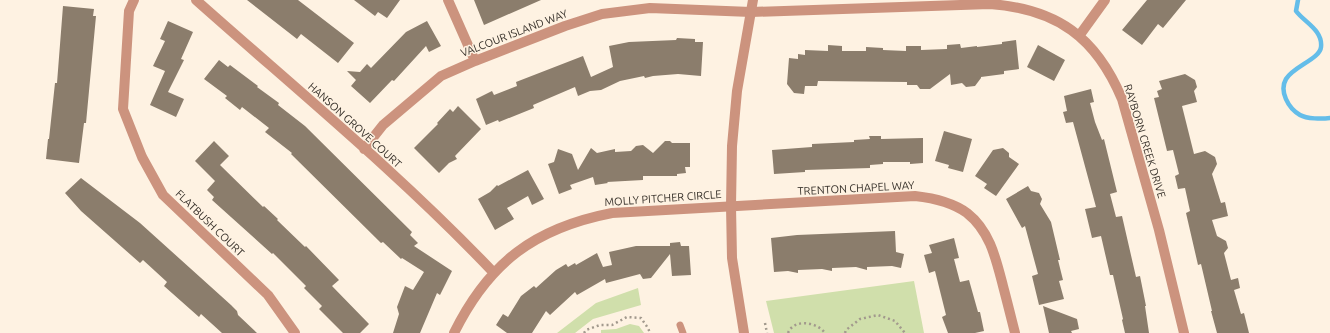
<svg xmlns="http://www.w3.org/2000/svg" width="1330" height="333" font-family="Ubuntu,sans-serif">
	<style>
		.green { fill: #d0dfab }
		.lines { fill: none; stroke-linecap: round; stroke-linejoin: round }
		.stream { stroke: #64bde9; stroke-width: 4.5 }
		.building { fill: #8b7d6c }
		.path { stroke: #a2998d; stroke-width: 2.5; stroke-dasharray: 2 3; stroke-linecap: butt }
		.service { stroke: #cc937e; stroke-width: 7 }
		.minor { stroke: #cc937e; stroke-width: 10 }
		.tertiary { stroke: #cc937e; stroke-width: 10 }
		.labels { text-anchor: middle; stroke-width: 3; stroke-linejoin: round; paint-order: stroke }
		.street-label { font-size: 11px; fill: #37312a; stroke: #fef2e2 }
	</style>
	<rect width="100%" height="100%" fill="#fef2e2"/>
	<path class="green" d="M914 281 924 333H774L766 301Z
		M638 288 641 305 593 319 575 333H557L596 303Z
		M630 324 639 326 644 333H601V330L616 329Z"/>
	<g class="lines">
		<path class="stream" d="M1298 0 1296 11C1304 22 1323 30 1321 47 1320 59 1294 66 1286 79 1279 91 1288 108 1300 115 1307 119 1322 119 1330 118"/>
	</g>
	<path class="building" d="M247 0H298L354 43 338 63 301 34 297 39Z
		M354 0H400L387 18 378 12 375 16Z
		M474 0H541L484 25Z
		M1147 0H1186L1163 28 1158 24 1142 45 1122 30Z
		M63 6 94 9 93 16H96L86 123H84L79 163 46 159 48 139H49L55 83H57Z
		M168 21 193 32 181 59 184 60 168 92 184 99 176 117 150 105 165 71 153 66 165 41 160 39Z
		M427 21 441 46 429 52 426 46 394 81 392 80 370 103 351 86 356 80 347 71 360 72 367 64 371 68 406 32Z
		M677 38 695 39V42H703L701 76 678 74 653 76 645 78 644 76 620 81 601 90 590 91 578 96 575 87 533 105 534 108 499 122 498 120 486 125 476 99 492 91 494 95 517 86 516 82 583 56 591 77 613 67 609 46 629 42 676 40Z
		M1016 40 1019 69 1004 71V74L981 77V78L975 86 966 87 962 83 951 85 950 74 930 89H920L917 85H907V82L818 81 817 86H805L804 94 794 93 787 84 789 58 798 59V54L805 55V50L828 51V45L842 46V51H866V47L883 48V50L906 51V46H921V50L947 49V45L960 44 961 48 977 46V47L1002 44V42Z
		M1038 45 1065 60 1054 81 1027 67Z
		M219 60 228 67 230 65 258 86 257 87 279 103 278 105 305 126 412 232 410 235 418 243 414 246 452 271 440 295 437 293 420 333H393L399 314 397 307 405 286 413 290 424 272 402 258 401 259 383 242 381 243 291 154 292 153 265 132 269 128 242 107 240 110 225 98 227 96 204 79Z
		M1185 74 1195 80 1197 87 1194 91 1197 102 1182 106 1194 154 1205 151 1215 157 1217 164 1212 174 1221 203 1225 202 1228 216 1212 220 1217 236 1226 241 1228 248 1224 253 1231 280 1238 278 1240 288 1234 290 1241 314 1244 313 1249 333H1217L1211 311H1212L1201 264 1198 265 1186 213 1190 211 1185 188 1178 189 1175 176 1179 174 1173 150 1167 151 1154 98 1159 97 1157 91 1162 89 1159 81Z
		M1091 89 1094 102 1090 103 1095 122 1102 140 1104 139 1117 192 1110 194 1116 217 1122 216 1136 277 1140 276 1146 306H1145L1149 333H1125L1122 320 1123 319 1113 275H1110L1101 236 1092 238 1085 209 1096 207 1073 122 1066 123 1063 112 1067 111 1064 96Z
		M458 106 481 129 455 156 457 159 449 163 439 173 414 148 438 124 437 123 450 109 453 112Z
		M944 131 972 139 963 172 948 168 949 165 935 161Z
		M869 136H881V139L923 138V163L910 164V162H883V164L870 165V168L805 170V172L774 174 772 150 812 147V144L854 142V140L870 139Z
		M214 141 229 156 220 165 263 207 264 206 278 219 277 220 305 247 306 246 339 280 332 286 369 324 360 333H343L319 309 322 306 304 288 306 286 273 253 272 254 212 200 214 197 207 190 215 181 195 161Z
		M665 141H670L672 143H690V167H685L686 173 677 174V176H643V180L607 182 608 183 595 185 593 177 570 185 572 189 559 194 548 164 554 162 558 149 572 154 578 170 591 148 597 153 615 149V152L631 151 636 146 643 145 653 153Z
		M1003 148 1009 153V157L1019 164 996 196 984 188 987 184 975 176 993 150Z
		M528 170 544 199 532 205 528 196 507 208 514 219 495 230 478 199 490 192 497 185 498 186Z
		M81 178 140 223 231 305 237 311 238 315 257 333H222L201 314 199 317 164 286 167 282 143 260 140 263 81 211 65 193Z
		M1028 186 1031 191 1039 193 1042 199 1040 204 1051 222 1060 260H1058L1063 280 1059 281 1064 299 1039 305 1032 276 1038 274 1025 226 1022 228 1006 199Z
		M895 231 896 252 904 254 901 268 892 266 867 267V270L856 267 832 268V271L822 269 798 270V273L788 271 774 272 771 238 797 235Z
		M954 238 959 258 954 259 960 282 969 280 978 312H980L984 331 975 333H948L942 317 946 315 935 271 929 273 924 255 932 253 929 245Z
		M680 242 681 246H689L691 275 672 276 670 254 651 278 643 279 640 274 606 283 605 279 577 295 575 292 550 315 546 311 532 333H507L496 325 503 314 508 317 521 296 534 286 536 288 556 270 566 264 568 267 575 263 576 265 597 253 603 267 612 265 609 252 636 246H670V243Z
		M1043 306 1077 319 1079 329 1071 331 1072 333H1049Z"/>
	<g class="lines">
		<path class="path" d="M765 323 767 333
			M584 333 586 330 600 325H612L627 317 641 318 648 328 650 333
			M788 333C794 318 817 322 825 333
			M845 333 846 330 860 319 878 315 895 321 905 333"/>
		<path class="service" d="M680 325 683 333"/>
		<path class="minor" d="M134 0 129 11 123 109 142 157 163 195 268 295 295 333
			M196 0C296 89 401 175 494 273
			M448 0 475 61
			M1079 36 1105 0
			M364 149 383 125 441 76 475 61 565 26 602 14 650 8 751 12 990 4C1057 9 1096 37 1122 99L1159 230 1184 333
			M454 333C489 262 535 228 612 213L915 196C933 198 952 202 967 213 990 231 996 259 1003 286 1007 301 1011 317 1015 333"/>
		<path class="tertiary" d="M744 333 732 258 731 206 732 146 737 91 753 0"/>
	</g>
	<g class="labels">
		<g class="street-label">
			<text transform="translate(514 33) rotate(-21)" y="4">VALCOUR ISLAND WAY</text>
			<text transform="translate(355 125) rotate(42)" y="4">HANSON GROVE COURT</text>
			<text transform="translate(1145 141) rotate(73)" y="4">RAYBORN CREEK DRIVE</text>
			<text transform="translate(856 188) rotate(-3)" y="4">TRENTON CHAPEL WAY</text>
			<text transform="translate(663 198) rotate(-4)" y="4">MOLLY PITCHER CIRCLE</text>
			<text transform="translate(210 223) rotate(44)" y="4">FLATBUSH COURT</text>
		</g>
	</g>
</svg>
